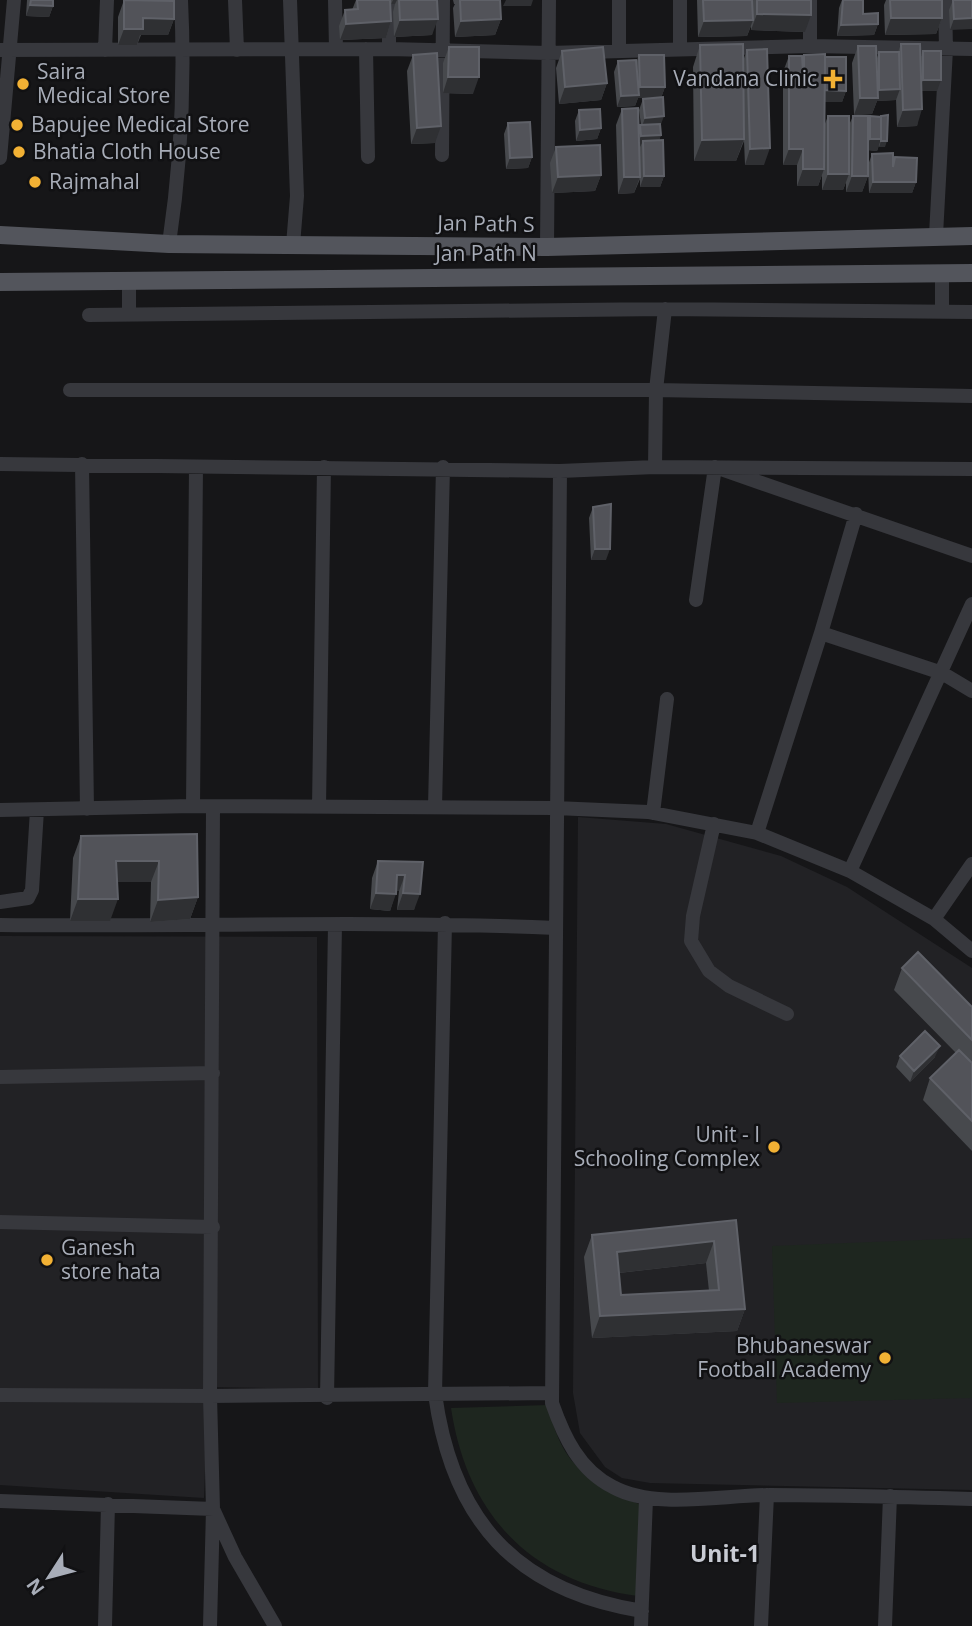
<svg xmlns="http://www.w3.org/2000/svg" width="972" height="1626" font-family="'Open Sans',sans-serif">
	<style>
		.built { fill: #222225 }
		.green { fill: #1e261f }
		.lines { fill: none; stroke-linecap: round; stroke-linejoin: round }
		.minor { stroke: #37383d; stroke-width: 14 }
		.major { stroke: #53555c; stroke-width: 18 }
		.wall { fill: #47494d; fill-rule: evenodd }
		.shaded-wall { fill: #2f3033 }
		.building { fill: #525359; stroke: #5f6168; stroke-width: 2; fill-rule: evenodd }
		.poi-dot { fill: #f2b134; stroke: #111113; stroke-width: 2.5 }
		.labels { text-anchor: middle; stroke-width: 5; stroke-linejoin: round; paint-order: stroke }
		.poi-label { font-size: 21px; fill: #a8adb8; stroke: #111113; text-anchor: start }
		.street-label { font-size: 21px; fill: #a8adb8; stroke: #111113 }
		.neighbourhood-label { font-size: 23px; font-weight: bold; fill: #c9ccd4; stroke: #111113 }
	</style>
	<rect width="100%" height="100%" fill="#161618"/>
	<path class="built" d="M578 817 666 824 781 856 847 887 972 968V1490L650 1483 622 1478 605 1467 580 1433 573 1393Z
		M0 936 317 937 318 1389 208 1387 204 1498 0 1485Z"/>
	<path class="green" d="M972 1238V1398L777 1403 772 1246Z
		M548 1405C562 1467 587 1480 641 1505L638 1596C531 1582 467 1515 451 1408Z"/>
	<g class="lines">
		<path class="minor" d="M235 0 237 50
			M290 0 297 196 293 245
			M335 0 336 49
			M389 0V49
			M619 0V50
			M680 0V49
			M810 46V0
			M366 49 368 157
			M0 50 389 49 548 53 810 46 972 49
			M105 50 107 0
			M442 155 443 0
			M0 158 14 0
			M936 235 946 49 945 0
			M169 244C181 164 185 81 181 0
			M547 247 549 0
			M942 311V274
			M129 314V280
			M89 315 665 309 972 312
			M70 390H656L972 396
			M0 464 560 471 655 467 972 469
			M82 464 87 809
			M655 467 656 390 665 309
			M560 471 552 1403C564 1437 579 1470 613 1487 655 1510 722 1495 770 1495 837 1495 905 1497 972 1499
			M696 600 715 467 972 556
			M821 633 856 514
			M193 806 196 467
			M213 807 210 1396 552 1393
			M319 807 324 467
			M435 807 443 467
			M0 810 193 806 555 808 648 812 757 833 850 871 934 919 972 951
			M653 813 667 699
			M714 824 693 916 691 941 709 971 729 986 787 1014
			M757 833 821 633 942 673 972 691
			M850 871 972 604
			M0 902 28 898 32 890 37 810
			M934 919 972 864
			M445 923 435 1394C452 1519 515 1591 642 1611
			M0 925C185 927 371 920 556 928
			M0 1077 213 1073
			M0 1222 213 1227
			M0 1395 210 1396 213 1509 210 1626
			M327 1398 335 925
			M0 1501 213 1509 235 1557 275 1626
			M105 1626 108 1504
			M641 1626 646 1499
			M761 1626 767 1495
			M885 1626 890 1496"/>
		<path class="major" d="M0 235 169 244 547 247 972 236
			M0 282 972 273"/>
	</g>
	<path class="wall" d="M27 0H53V6L49 17 26 16Z
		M124 0 174 19 168 35H141L137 45H118V17Z
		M356 0H390L391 21 386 38 340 40 339 26 345 10H352Z
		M391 0H437L432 35 394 37 393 12 395 4H391Z
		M453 0H500L501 19 495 35 455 37 453 8 455 4H454Z
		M697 0H811L805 32 751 30V26L747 36 698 37Z
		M842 0H863V14L878 24 874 35 837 36 839 8Z
		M886 0H942V18L936 34 885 35 884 5Z
		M950 0H972L950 30 949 10 953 0Z
		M901 44 921 56 923 51 937 91H922L917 126 897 127 896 99V100L877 101 872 114 854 115 852 63 858 46 877 58 879 52H898Z
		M700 45 743 61 747 50 764 165H745L744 141 736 161H694L693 67Z
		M449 47 473 94 443 93V63Z
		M562 51 607 83 601 100 559 104 556 68Z
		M413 55 435 143 411 144 407 71Z
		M639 55 665 87 661 98V135L659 140 664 176 660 187H640V179L634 193 618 194 616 125 622 109 639 129 641 125 639 110 643 99 659 98H638L635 106 617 107 614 72 618 61 636 63Z
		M804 55 825 57 846 91 842 102H825L824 126 828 116 849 125 853 116 868 122 870 116 885 147H879V145L877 151 868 150V165L872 154 893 162 895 157 916 182 912 193H869L868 167V176L862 192H846V182L843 190H822V175L818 186H797V165H783V72L789 56 802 59Z
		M579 110 601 128 597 139 576 141 575 121Z
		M508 123 532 157 528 168 506 169 504 134Z
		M556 147 601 175 595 191 552 193 550 163Z
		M593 507 606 560H591L589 518Z
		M197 834 198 897 190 919 150 922 151 882H117L110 921H70L73 858 81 836Z
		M378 861 423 862 414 910H397L399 891H396L390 911 370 909 372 878Z
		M902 968 972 1007V1151L923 1100 930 1078 956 1053 894 990Z
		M900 1056 935 1057 910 1082 896 1067Z
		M736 1220 745 1309 737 1331 592 1338 584 1257 592 1235ZM706 1263 709 1291 621 1295 619 1273Z"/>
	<path class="shaded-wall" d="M393 0H397L395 4H391Z
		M506 0H533L531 6H503Z
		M30 5 53 6 49 17 26 16Z
		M757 14 811 15 805 32 751 30Z
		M143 18 174 19 168 35H140L137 45H118L124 29Z
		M891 18H942L936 34 885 35Z
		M972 18V29L950 30 954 19Z
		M438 19 432 35 394 37 400 20Z
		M501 19 495 35 455 37 461 21Z
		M753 20 747 36 698 37 704 21Z
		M391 21 386 38 340 40 346 24Z
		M878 24 874 35 837 36 841 25Z
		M448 77H479L473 94 443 93Z
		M923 80H941L937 91H919Z
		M607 83 601 100 559 104 565 87Z
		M640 87H665L661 98H638L635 106 617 107 621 96 637 95Z
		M900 89 896 100 877 101 872 114 854 115 860 98H876L879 90Z
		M824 90 846 91 842 102H820Z
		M922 109 917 126 897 127 903 110Z
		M664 116 660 127 641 129 645 118Z
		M441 126 435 143 411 144 417 128Z
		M601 128 597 139 576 141 580 130Z
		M661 135 657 146 643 141 640 147H637L641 136Z
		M744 139 736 161H694L702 140Z
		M870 139H881L877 151 866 150Z
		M881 141H887L885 147H879Z
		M770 148 764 165H745L750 149Z
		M789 149H803L797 165H783Z
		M532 157 528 168 506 169 510 158Z
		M803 169H824L818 186H797Z
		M828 174H849L843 190H822Z
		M601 175 595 191 552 193 558 177Z
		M644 176H664L660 187H640Z
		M852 176H868L862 192H846Z
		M624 177H640L634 193 618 194Z
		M873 182H916L912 193H869Z
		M595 549H610L606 560H591Z
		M116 861H159L151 882H108Z
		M397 875H405L399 891H391Z
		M376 893 396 894 390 911 370 909Z
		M403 893 420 894 414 910H397Z
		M198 897 190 919 150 922 158 900Z
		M78 899H118L110 921H70Z
		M940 1046 935 1057 910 1082 914 1071Z
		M714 1241 706 1263 609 1274 617 1252Z
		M745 1309 737 1331 592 1338 600 1316Z"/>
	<path class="building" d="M31 0H53V6L30 5Z
		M124 0 174 1V19L143 18V29H124Z
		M357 0H390L391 21 346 24 345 10 358 9Z
		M399 0H437L438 19 400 20Z
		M460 0H500L501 19 461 21Z
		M703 0H752L753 20 704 21Z
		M757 0H811V15L757 14Z
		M843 0H863V14L878 13V24L841 25Z
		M890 0H942V18H891Z
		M953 0H972V18L954 19Z
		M743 44 744 139 702 140 700 45Z
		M901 44H920L922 109 903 110Z
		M858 46H876L878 98H860Z
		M449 47H479V77H448Z
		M603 47 607 83 565 87 562 51Z
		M767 49 770 148 750 149 747 50Z
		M923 51H941V80H923Z
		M879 52H899L900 89 879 90Z
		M437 53 441 126 417 128 413 55Z
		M825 54 824 169H803V149H789V56H802L804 89V55Z
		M639 55H664L665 87H640Z
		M825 57H846V91L825 90Z
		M636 60 639 95 621 96 618 61Z
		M663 97 664 116 645 118 643 99Z
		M638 108 640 177H624L622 109Z
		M600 109 601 128 580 130 579 110Z
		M888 115 887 141H881V116Z
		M828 116H849V174H828Z
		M853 116H868V176H852Z
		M870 116 881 117V139H870Z
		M530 122 532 157 510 158 508 123Z
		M660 124 661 135 641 136 640 125Z
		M663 140 664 176H644L643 141Z
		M600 145 601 175 558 177 556 147Z
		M893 153V167L895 157 917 158 916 182H873L872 154Z
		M611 504 610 549H595L593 507Z
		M197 834 198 897 158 900 159 861H116L118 899H78L81 836Z
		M378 861 423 862 420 894 403 893 405 875H397L396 894 376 893Z
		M918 952 972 1007V1040L902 968Z
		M925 1031 940 1046 914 1071 900 1056Z
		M959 1050 972 1063V1121L930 1078Z
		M736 1220 745 1309 600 1316 592 1235ZM714 1241 719 1290 621 1295 617 1252Z"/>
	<g class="poi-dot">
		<path d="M829.5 68.5h7v7h7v7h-7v7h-7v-7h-7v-7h7z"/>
		<circle cx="23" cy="84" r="7"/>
		<circle cx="17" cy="125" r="7"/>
		<circle cx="19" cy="152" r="7"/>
		<circle cx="35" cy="182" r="7"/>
		<circle cx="774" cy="1147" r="7"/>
		<circle cx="47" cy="1260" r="7"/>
		<circle cx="885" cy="1358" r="7"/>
	</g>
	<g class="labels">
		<g class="poi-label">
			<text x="37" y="79">Saira<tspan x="37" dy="24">Medical Store</tspan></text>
			<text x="817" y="86" text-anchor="end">Vandana Clinic</text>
			<text x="31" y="132">Bapujee Medical Store</text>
			<text x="33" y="159">Bhatia Cloth House</text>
			<text x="49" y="189">Rajmahal</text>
			<text x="760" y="1142" text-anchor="end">Unit - I<tspan x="760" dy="24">Schooling Complex</tspan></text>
			<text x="61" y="1255">Ganesh<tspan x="61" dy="24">store hata</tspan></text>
			<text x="871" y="1353" text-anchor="end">Bhubaneswar<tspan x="871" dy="24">Football Academy</tspan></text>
		</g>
		<g class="street-label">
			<text transform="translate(486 224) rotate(1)" y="7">Jan Path S</text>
			<text x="486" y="261">Jan Path N</text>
		</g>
		<g class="neighbourhood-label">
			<text x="725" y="1562">Unit-1</text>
		</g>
	</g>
	<g transform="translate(49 1577) rotate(234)" stroke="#111113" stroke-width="5" paint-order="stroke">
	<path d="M0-5L12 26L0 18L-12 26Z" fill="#a8adb8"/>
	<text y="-10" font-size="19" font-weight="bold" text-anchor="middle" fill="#a8adb8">N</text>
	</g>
</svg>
